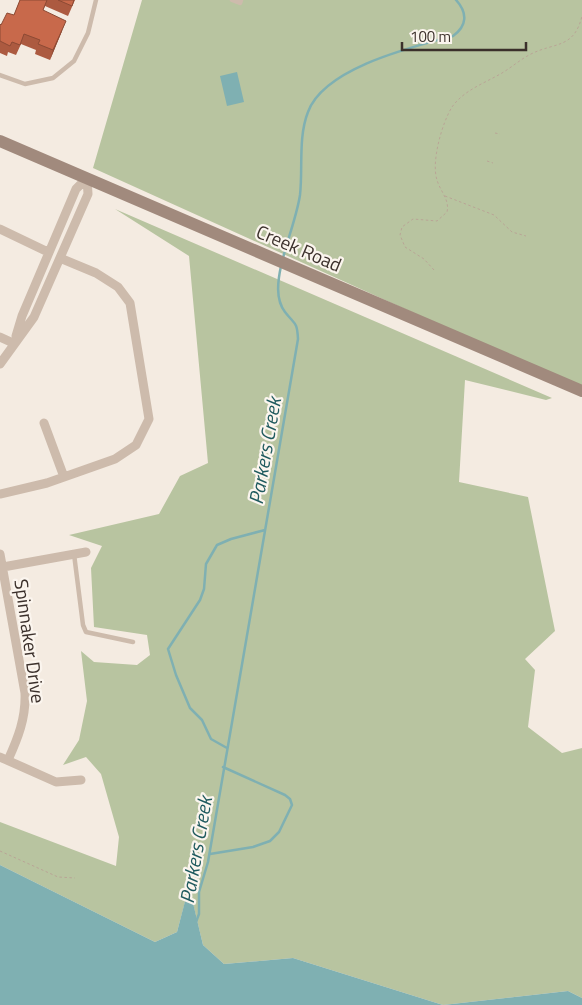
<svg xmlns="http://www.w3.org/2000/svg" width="582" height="1005" font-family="'Titillium Web',sans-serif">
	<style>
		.green { fill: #b8c4a0 }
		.water { fill: #7fb0b2 }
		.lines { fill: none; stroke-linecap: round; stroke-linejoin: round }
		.stream { stroke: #7fb0b2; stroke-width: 2.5 }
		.path { stroke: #b9a596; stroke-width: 1; stroke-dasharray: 2.5 2.5; stroke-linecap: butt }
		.service { stroke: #cdbbac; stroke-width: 4.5 }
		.minor { stroke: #cdbbac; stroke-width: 9 }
		.secondary { stroke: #a18a7d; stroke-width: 12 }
		.wall { fill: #ac5a40 }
		.shaded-wall { fill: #8c4a34 }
		.building { fill: #c8694b; stroke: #8c4a34 }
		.labels { text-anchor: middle; stroke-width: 4.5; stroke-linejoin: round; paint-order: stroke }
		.street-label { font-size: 19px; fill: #3b302b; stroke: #fbf5ee }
		.water-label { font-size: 20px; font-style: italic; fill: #1f5a5e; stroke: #fbf5ee }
	</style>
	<rect width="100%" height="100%" fill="#f4ebe1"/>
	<path class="green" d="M142 0H582V389L93 168Z
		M115 209 552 398 546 400 465 380 459 482 528 497 555 631 525 659 535 670 528 727 562 753 582 748V998L568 991 443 1005 293 958 224 964 203 945 189 887 177 932 155 942 0 865V822L116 866 119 837 101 774 86 757 63 765 79 740 87 701 81 651 94 662 137 665 150 655 147 635 94 627 91 568 102 546 69 535 159 514 180 476 208 463 189 256Z"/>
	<path class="water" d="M237 72 244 102 227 106 220 76Z
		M0 865 155 942 177 932 189 886 203 945 224 964 293 958 443 1005 568 991 582 998V1005H0Z"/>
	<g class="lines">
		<path class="stream" d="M283 258C288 238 297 215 300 195 303 169 298 137 308 112 324 68 412 47 453 36 467 26 468 13 456 0
			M227 748 211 739 202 720 190 708 176 675 168 649 200 600 204 589 206 564 217 545 231 539 265 530
			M210 854 253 847 270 841 279 832 292 805 290 799 285 795 223 767
			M196 922 199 914V892L208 862 298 339C297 321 295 325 285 312 275 299 278 280 281 266"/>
		<path class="path" d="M495 133 500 134
			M487 161 493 163
			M445 196 494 215 512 232 526 236
			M434 270 424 259 405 247 400 235 402 227 413 219 437 221 447 212C450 200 440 191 437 180 431 162 442 123 452 107 464 90 485 83 502 73 512 67 521 59 531 54 555 42 574 49 582 16
			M0 851 58 877 75 878"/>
		<path class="service" d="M232 0 240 3 241 0
			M0 75 25 84 53 78 74 61 88 33 96 0
			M74 554 83 625 86 632 133 642"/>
		<path class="minor" d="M0 229 48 252
			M16 336 22 316 76 189 87 178
			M0 337 13 343
			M0 364 34 317 88 194 87 178
			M44 423 64 477
			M0 494 47 483 115 459 136 445 149 419 130 303 118 287 96 273 60 258
			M0 554 25 693C26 718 18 738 8 760
			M3 567 86 552
			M0 757 56 782 81 780"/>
		<path class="secondary" d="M0 141 582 391"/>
	</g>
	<path class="wall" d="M19 0H75L68 16 45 6 43 10 62 31 50 60 35 54 36 50 21 44 16 55 8 52 7 56 0 53V24L1 25 14 15 20 0Z"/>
	<path class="shaded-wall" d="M66 21 62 31 50 60 53 50Z"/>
	<path class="building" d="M20 0H47L43 10 66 21 53 50 38 44 40 40 24 34 20 45 12 42 10 46 0 41V24L1 25 7 13 14 15Z
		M58 0H74L72 6Z"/>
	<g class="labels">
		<g class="street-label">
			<text transform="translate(299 248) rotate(23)" y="7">Creek Road</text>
			<text transform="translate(30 641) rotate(82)" y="7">Spinnaker Drive</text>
		</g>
		<g class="water-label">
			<text transform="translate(265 451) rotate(-80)" y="7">Parkers Creek</text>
			<text transform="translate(196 850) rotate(-80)" y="7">Parkers Creek</text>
		</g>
	</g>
	<path d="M402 42v8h124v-8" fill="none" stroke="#3b302b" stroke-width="2.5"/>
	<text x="410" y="42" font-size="15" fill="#3b302b" stroke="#fbf5ee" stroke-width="4" paint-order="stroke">100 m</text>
</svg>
